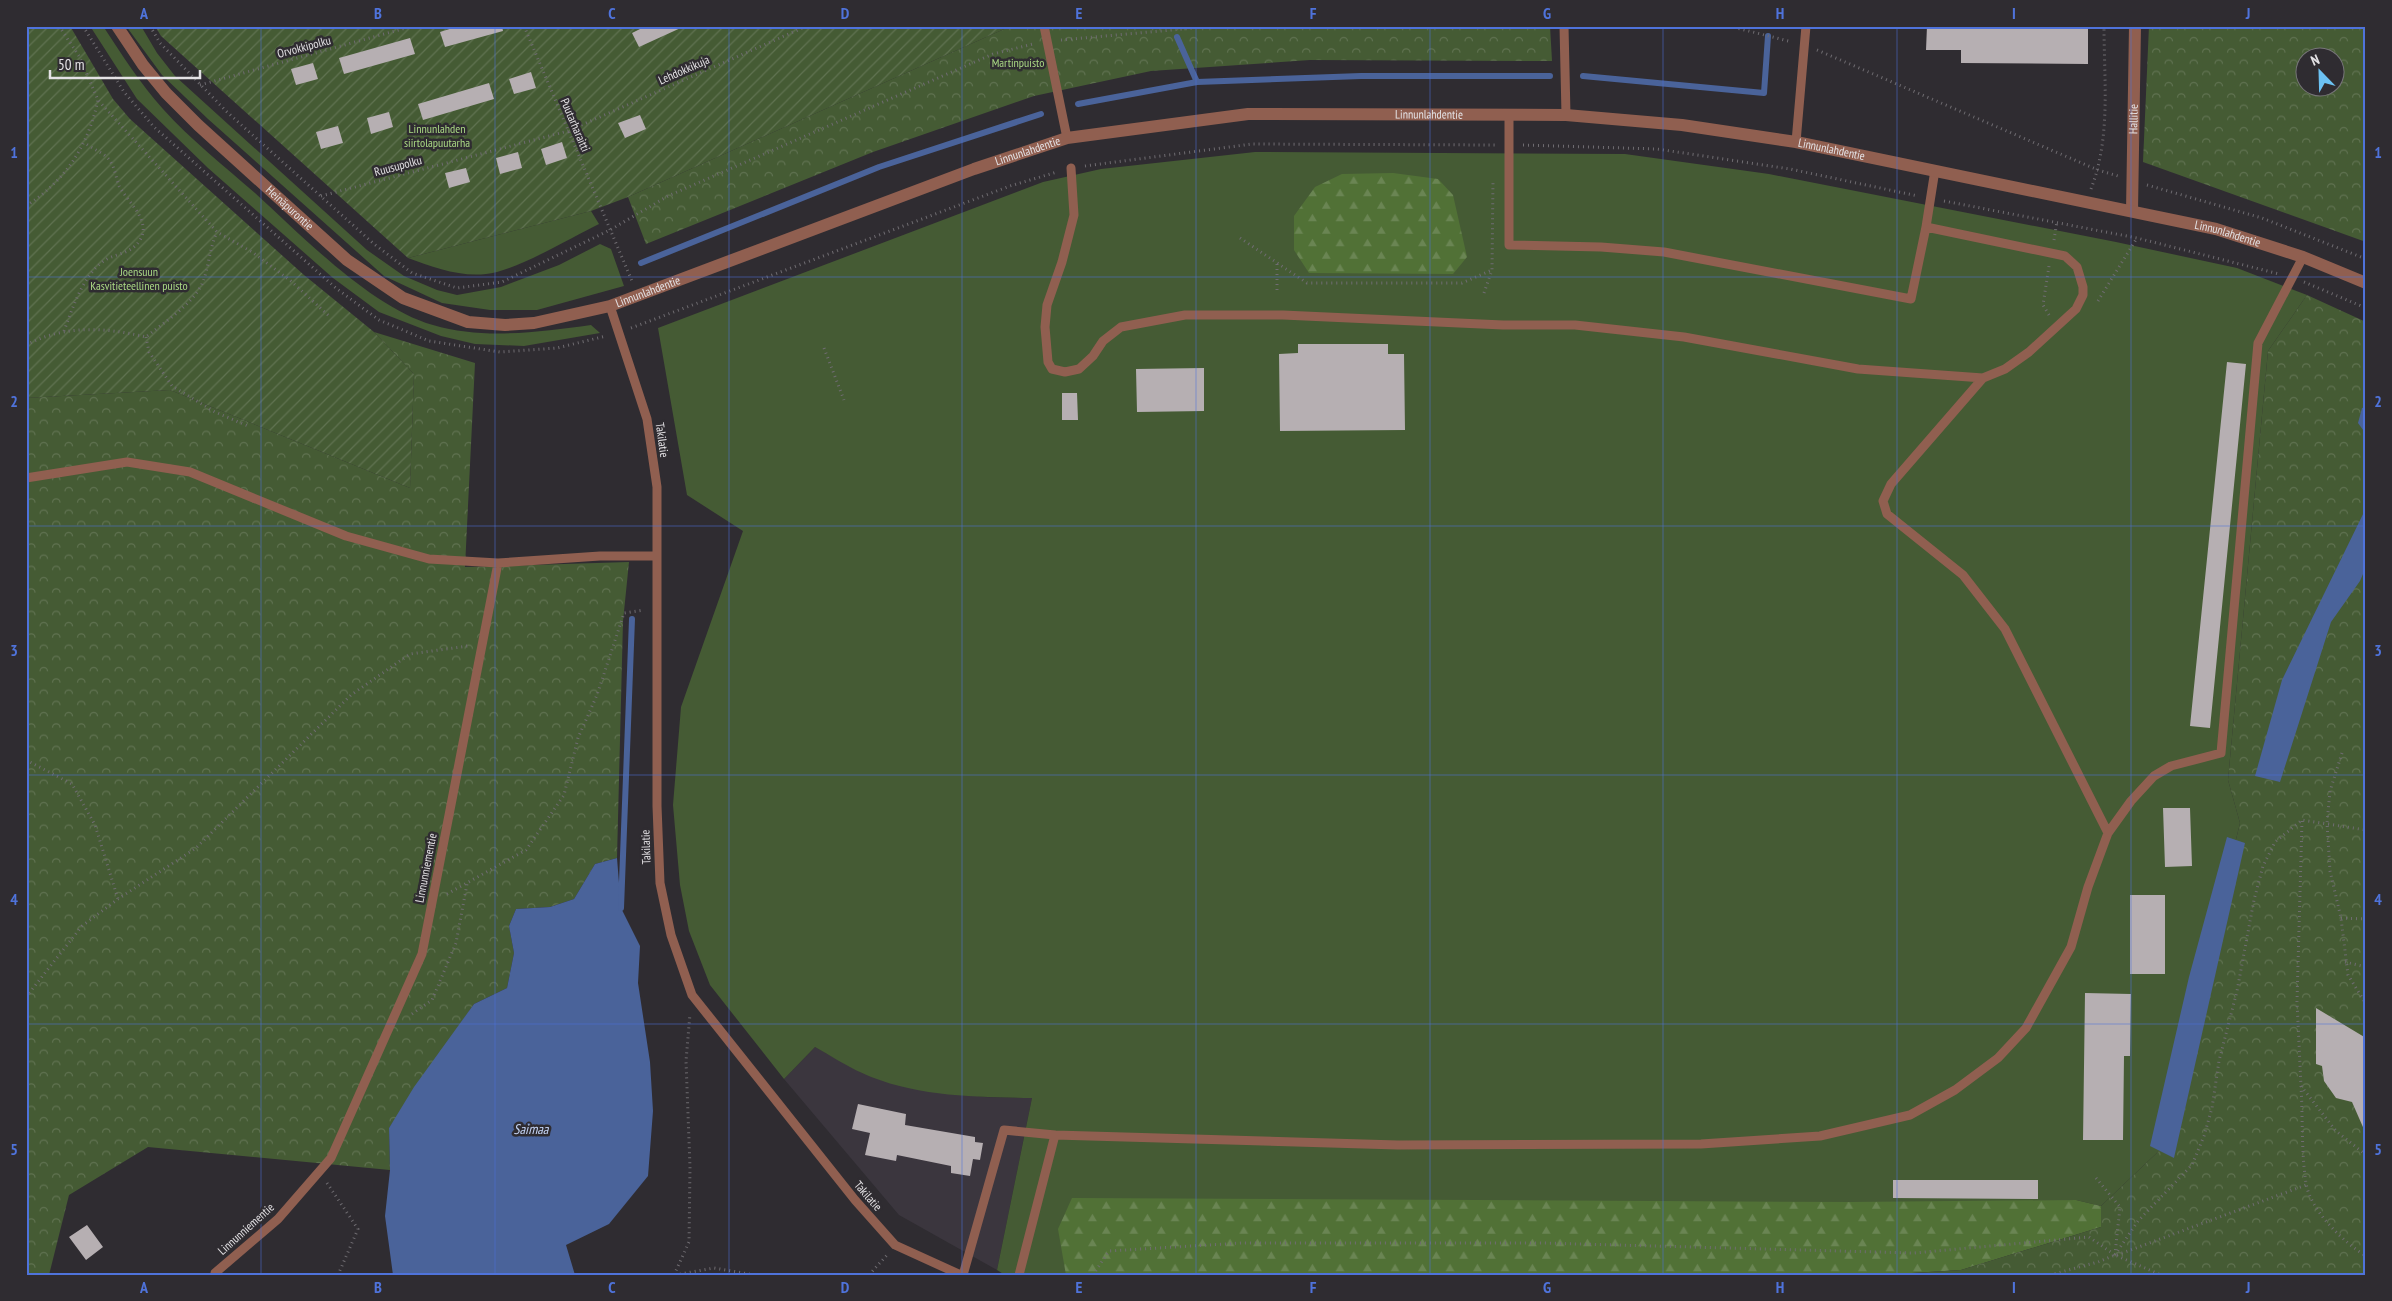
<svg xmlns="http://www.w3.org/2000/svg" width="2392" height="1301" font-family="'PT Sans Narrow',sans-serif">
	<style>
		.built { fill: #3b363e }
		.grass { fill: #455b34 }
		.forest { fill: url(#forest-firs) }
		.park { fill: url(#park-crowns); fill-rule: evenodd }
		.garden { fill: url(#garden-furrows) }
		.water { fill: #4a639a }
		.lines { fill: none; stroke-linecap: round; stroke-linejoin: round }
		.stream { stroke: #4a639a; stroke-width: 6 }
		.building { fill: #b6afb2 }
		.path { stroke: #6f6c71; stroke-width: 3; stroke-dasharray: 1 4; stroke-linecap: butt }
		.service { stroke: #905f50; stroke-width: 9 }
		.minor { stroke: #905f50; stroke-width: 12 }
		.tertiary { stroke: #905f50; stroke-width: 12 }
		.grid { fill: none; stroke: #4f73db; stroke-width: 1; stroke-opacity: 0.55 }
		.labels { text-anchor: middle; stroke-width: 5; stroke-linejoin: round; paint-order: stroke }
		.street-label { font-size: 12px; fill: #e4e2e5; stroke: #2f2c31 }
		.park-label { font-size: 12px; fill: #aad984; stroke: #2f2c31 }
		.water-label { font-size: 14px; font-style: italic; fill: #c2d2f3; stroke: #2f2c31 }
		.neatline { fill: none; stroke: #4f73db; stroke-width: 2 }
		.grid-label { font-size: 16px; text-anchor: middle; font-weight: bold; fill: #4f73db }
	</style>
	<defs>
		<pattern id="forest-firs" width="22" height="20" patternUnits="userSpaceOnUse" patternTransform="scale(1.25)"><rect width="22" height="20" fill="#517136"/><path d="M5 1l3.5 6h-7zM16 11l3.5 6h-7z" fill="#6a8553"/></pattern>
		<pattern id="park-crowns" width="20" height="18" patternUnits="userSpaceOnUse" patternTransform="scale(1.25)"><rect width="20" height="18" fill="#455b34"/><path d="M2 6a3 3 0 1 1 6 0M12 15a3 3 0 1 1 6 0" fill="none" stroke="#607251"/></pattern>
		<pattern id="garden-furrows" width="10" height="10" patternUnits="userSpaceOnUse" patternTransform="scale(1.25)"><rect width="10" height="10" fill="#455b34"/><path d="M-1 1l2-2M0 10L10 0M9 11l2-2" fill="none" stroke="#607251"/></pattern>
	</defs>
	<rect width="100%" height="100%" fill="#2f2c31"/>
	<path class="built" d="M815 1047 862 1073 983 1097 1032 1098 997 1270 899 1215 784 1079Z"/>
	<path class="grass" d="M90 26H103C122 55 140 83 163 109 191 140 224 166 255 193 302 236 372 308 433 325 484 340 539 332 591 325L600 333 524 346 475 344 441 336 379 312 333 278 208 168 137 99Z
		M126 26H141L157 53 175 76 367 250 404 276 437 290 457 295 501 287 559 265 600 244 611 249 624 286 537 310H490L442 303 384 276 208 119 162 75Z
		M1255 152 1625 154 1769 174 2116 242 2237 268 2307 295 2268 351 2228 780 2240 823 2161 1149 2101 1206 2076 1200 1071 1275H1005L997 1270 1032 1098C975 1097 915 1097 862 1073 846 1066 830 1055 815 1047L784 1079 710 985 689 931 680 885 673 805 681 707 743 531 687 495 658 328 1043 182 1101 169Z
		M591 211 599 224C572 237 514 272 486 274 459 277 433 267 408 258Z"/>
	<path class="forest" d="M1393 173 1438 179 1453 195 1467 257 1453 274 1309 273 1294 250V216L1315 187 1342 174Z
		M1072 1198 1851 1202 2076 1200 2101 1206V1227L1961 1270 1879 1275H1066L1058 1229Z"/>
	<path class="park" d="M1011 26H1550L1552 61 1310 60 1151 71 1034 96 873 152 646 244 628 197Z
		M2149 26H2366V242L2143 162ZM2304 58H2334V88H2304Z
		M2307 295 2366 322V1275H1879L1961 1270 2101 1227V1206L2161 1149 2240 823 2228 780 2268 351Z
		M374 332 475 363 465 567 629 562 623 621 617 858 595 864 574 899 550 907 516 909 509 926 514 953 507 988 474 1004 389 1128 390 1170 148 1147 69 1195 49 1275H26V398L170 390 410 488 414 374Z"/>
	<path class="garden" d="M26 26H70L113 99 130 119 304 275 374 332 414 374 410 488 170 390 26 398Z
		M155 26H1011L628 197 591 211 408 258 161 36Z"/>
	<path class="water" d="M2366 407V434L2358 423 2362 408Z
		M2366 508V567L2360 581 2331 622 2280 782 2255 776 2282 680Z
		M2227 837 2245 843 2174 1158 2150 1146 2189 977Z
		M617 858 621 908 640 946 638 983 650 1062 653 1111 648 1176 609 1224 566 1245 575 1275H393L385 1216 390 1170 389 1128 414 1087 474 1004 507 988 514 953 509 926 516 909 550 907 574 899 595 864Z"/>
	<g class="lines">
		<path class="stream" d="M1583 76 1764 93 1768 36
			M1197 82 1361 76H1550
			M1078 104 1197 82 1177 37
			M641 263 879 167 1041 114
			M621 908 632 619"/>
	</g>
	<path class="building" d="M459 26H502L503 31 445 47 440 32Z
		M646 26H685L639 47 632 33Z
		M1927 26H2088V64L1961 63V50H1926Z
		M410 38 415 54 344 74 339 58Z
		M313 63 318 79 296 85 291 69Z
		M531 72 536 88 514 94 509 79Z
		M489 83 494 99 423 120 418 104Z
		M389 112 393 127 371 134 367 118Z
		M640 115 646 129 625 138 618 123Z
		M338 126 343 143 321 149 316 132Z
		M562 142 567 158 546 165 541 149Z
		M518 152 522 168 500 174 496 158Z
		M466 168 470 182 449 188 445 173Z
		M1298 344H1388V354H1404L1405 430 1280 431 1279 354 1298 353Z
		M2227 362 2246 364 2210 728 2190 726Z
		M1204 368V411L1137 412 1136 369Z
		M1062 393H1077L1078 420H1062Z
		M2163 808H2190L2192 866 2165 867Z
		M2130 895H2165V974H2130Z
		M2085 993 2131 994 2130 1056H2124L2123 1140H2083Z
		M2316 1008 2366 1038V1134L2352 1102 2336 1098 2324 1081 2322 1066 2316 1064Z
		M858 1104 906 1114 905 1125 975 1137V1142L983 1143 980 1160 973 1159 970 1176 951 1173V1166L897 1155 896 1161 865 1155 870 1133 852 1129Z
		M1893 1180H2038V1199L1893 1198Z
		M87 1225 103 1247 86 1260 69 1237Z"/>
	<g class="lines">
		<path class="path" d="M59 26 79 56 98 100 217 232 252 252 292 282 329 316
			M83 26 124 92 154 127 337 289 379 320 429 341 500 352 557 348 606 336
			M150 26 160 43 227 112 374 244 412 273 457 288 502 282 610 230 668 196 993 54 1033 44
			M524 26 632 281
			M1729 26 1792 42
			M1061 40 1216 26
			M1817 50 2098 170 2118 176
			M200 85 413 26
			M1523 145 1657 149 1790 169 1918 196
			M1085 166 1252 144 1495 145
			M2147 185 2262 218 2366 259
			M2091 189C2111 137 2104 81 2104 26
			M321 196 568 131 807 26
			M1944 201 2137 238 2279 274
			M26 206C66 180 88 146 98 100
			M1240 238 1307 283H1462L1492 270
			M2054 240 2057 221
			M1277 264V293
			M2304 282 2366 308
			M1484 293 1492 270 1493 180
			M2098 301 2137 238
			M2049 315 2043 305 2049 266
			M631 328 1010 186 1057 172
			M64 331C73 307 84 272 107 259 119 253 132 253 140 240 152 221 127 201 119 186 116 178 115 168 110 161 105 153 92 149 85 143
			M146 337 149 352 172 386 215 412 248 426
			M26 345C64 325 104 327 146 337 164 322 191 306 202 284 209 268 209 249 217 232
			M824 348 844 400
			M2342 753 2330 791 2327 823 2330 871 2341 918 2348 975 2366 1004
			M26 760 72 784 95 825 118 899
			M2302 821 2297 1001 2301 1086 2336 1131 2366 1155
			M447 894 526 850 564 795 578 738 597 695 624 613 644 610
			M2341 918 2366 919
			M2345 962 2366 967
			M26 997 82 926 118 899 196 848 351 695 410 654 468 646
			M412 1014 432 1000 456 943 467 884
			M2301 1086C2303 1117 2301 1151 2306 1183 2310 1210 2343 1242 2366 1256
			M26 1144V1154
			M2096 1178 2120 1207 2115 1254
			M327 1183 358 1229 338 1275
			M2115 1255 2138 1221 2192 1165 2204 1136 2212 1108 2219 1061 2237 991 2254 900 2263 866 2275 842 2302 820 2366 830
			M2117 1255 2306 1185
			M674 1275 689 1242 690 1167 686 1061 690 1014
			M675 1275 714 1268 755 1275
			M869 1275 887 1255
			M1093 1275 1109 1251 1241 1243H1542L1914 1253 2089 1237 2115 1255
			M2050 1275 2098 1262 2115 1255 2161 1275"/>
		<path class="service" d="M1044 26 1067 138
			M1564 26 1566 115
			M1509 116V245L1601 247 1664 252 1911 299 1926 227
			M1796 142 1806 26
			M1071 168 1074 215 1062 262 1047 305 1045 327 1048 362 1052 369 1065 372 1079 369 1093 356 1103 341 1121 327 1185 315H1283L1503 325H1575L1684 337 1858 369 1983 378 2005 369 2029 352 2076 309 2083 295V287L2077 267 2065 256 1926 227 1935 170
			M610 306 647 419 657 487V806L660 883 671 935 692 995 855 1200 895 1245 961 1275
			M1983 378 1891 484 1883 501 1887 514 1963 575 2005 629 2108 833
			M26 478 127 462 190 472 346 536 429 559 498 563 600 556H657
			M1055 1135 1398 1145 1701 1144 1820 1136 1910 1115 1955 1090 1998 1058 2026 1028 2071 947 2088 887 2108 833 2131 801 2154 776 2171 766 2221 753 2258 343 2303 257
			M215 1273 278 1219 331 1158 422 954 498 563
			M963 1275 1004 1130 1055 1135 1019 1275"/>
		<path class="minor" id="s1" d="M2132 211 2135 26"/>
		<path class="tertiary" id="s2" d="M117 26 143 65 166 93 198 125 347 260 403 298 468 322 505 325 534 323 610 306 974 169 1067 138 1248 114 1566 115 1682 125 1796 142 2216 229 2303 257 2366 283"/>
	</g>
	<path class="grid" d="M261 26V1275M495 26V1275M729 26V1275M962 26V1275M1196 26V1275M1430 26V1275M1663 26V1275M1897 26V1275M2131 26V1275M26 277H2366M26 526H2366M26 775H2366M26 1024H2366"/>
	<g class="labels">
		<g class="street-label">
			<text transform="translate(304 47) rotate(-15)" y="4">Orvokkipolku</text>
			<text transform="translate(684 70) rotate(-24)" y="4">Lehdokkikuja</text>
			<text dy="4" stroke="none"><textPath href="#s2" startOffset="1461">Linnunlahdentie</textPath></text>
			<text dy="4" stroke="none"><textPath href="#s1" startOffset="92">Hallitie</textPath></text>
			<text transform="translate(575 125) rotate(67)" y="4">Puutarharaitti</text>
			<text dy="4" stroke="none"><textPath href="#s2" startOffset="1866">Linnunlahdentie</textPath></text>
			<text dy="4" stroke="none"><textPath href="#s2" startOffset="1056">Linnunlahdentie</textPath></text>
			<text transform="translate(398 166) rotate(-15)" y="4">Ruusupolku</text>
			<text dy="4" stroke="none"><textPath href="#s2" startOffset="252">Heinäpurontie</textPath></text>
			<text dy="4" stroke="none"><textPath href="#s2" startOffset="2271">Linnunlahdentie</textPath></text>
			<text dy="4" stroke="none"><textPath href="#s2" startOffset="651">Linnunlahdentie</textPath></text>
			<text transform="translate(662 440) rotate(82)" y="4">Takilatie</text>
			<text transform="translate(646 847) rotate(-92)" y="4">Takilatie</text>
			<text transform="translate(426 868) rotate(-79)" y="4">Linnunniementie</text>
			<text transform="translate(868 1196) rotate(49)" y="4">Takilatie</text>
			<text transform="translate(246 1229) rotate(-42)" y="4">Linnunniementie</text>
		</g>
		<g class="park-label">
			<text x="1018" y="67">Martinpuisto</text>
			<text x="437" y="133">Linnunlahden<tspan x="437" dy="14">siirtolapuutarha</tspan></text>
			<text x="139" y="276">Joensuun<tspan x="139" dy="14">Kasvitieteellinen puisto</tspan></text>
		</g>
		<g class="water-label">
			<text x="531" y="1134">Saimaa</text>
		</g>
	</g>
	<rect width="2392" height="1301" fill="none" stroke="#2f2c31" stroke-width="55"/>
	<g transform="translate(2320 72) rotate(337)"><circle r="24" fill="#2f2c31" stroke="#777579"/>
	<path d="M0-4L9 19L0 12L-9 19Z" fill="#6cc2f3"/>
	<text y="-8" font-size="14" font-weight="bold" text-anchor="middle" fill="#e4e2e5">N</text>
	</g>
	<path d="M50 70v8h150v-8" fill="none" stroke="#e4e2e5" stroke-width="2.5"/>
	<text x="58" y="70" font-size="15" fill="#e4e2e5" stroke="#2f2c31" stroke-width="4" paint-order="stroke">50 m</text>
	<rect x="28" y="28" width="2336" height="1246" class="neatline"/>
	<g class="grid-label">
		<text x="144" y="19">A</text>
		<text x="378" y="19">B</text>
		<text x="612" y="19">C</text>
		<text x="845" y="19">D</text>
		<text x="1079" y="19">E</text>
		<text x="1313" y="19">F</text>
		<text x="1547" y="19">G</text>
		<text x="1780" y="19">H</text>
		<text x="2014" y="19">I</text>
		<text x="2248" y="19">J</text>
		<text x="14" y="158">1</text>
		<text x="2378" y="158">1</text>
		<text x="14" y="407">2</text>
		<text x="2378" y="407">2</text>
		<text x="14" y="656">3</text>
		<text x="2378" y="656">3</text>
		<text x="14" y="905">4</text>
		<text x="2378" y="905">4</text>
		<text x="14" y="1155">5</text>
		<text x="2378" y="1155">5</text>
		<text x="144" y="1293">A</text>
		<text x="378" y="1293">B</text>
		<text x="612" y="1293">C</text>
		<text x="845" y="1293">D</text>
		<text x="1079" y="1293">E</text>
		<text x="1313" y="1293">F</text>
		<text x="1547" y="1293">G</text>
		<text x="1780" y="1293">H</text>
		<text x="2014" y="1293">I</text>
		<text x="2248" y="1293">J</text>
	</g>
</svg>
